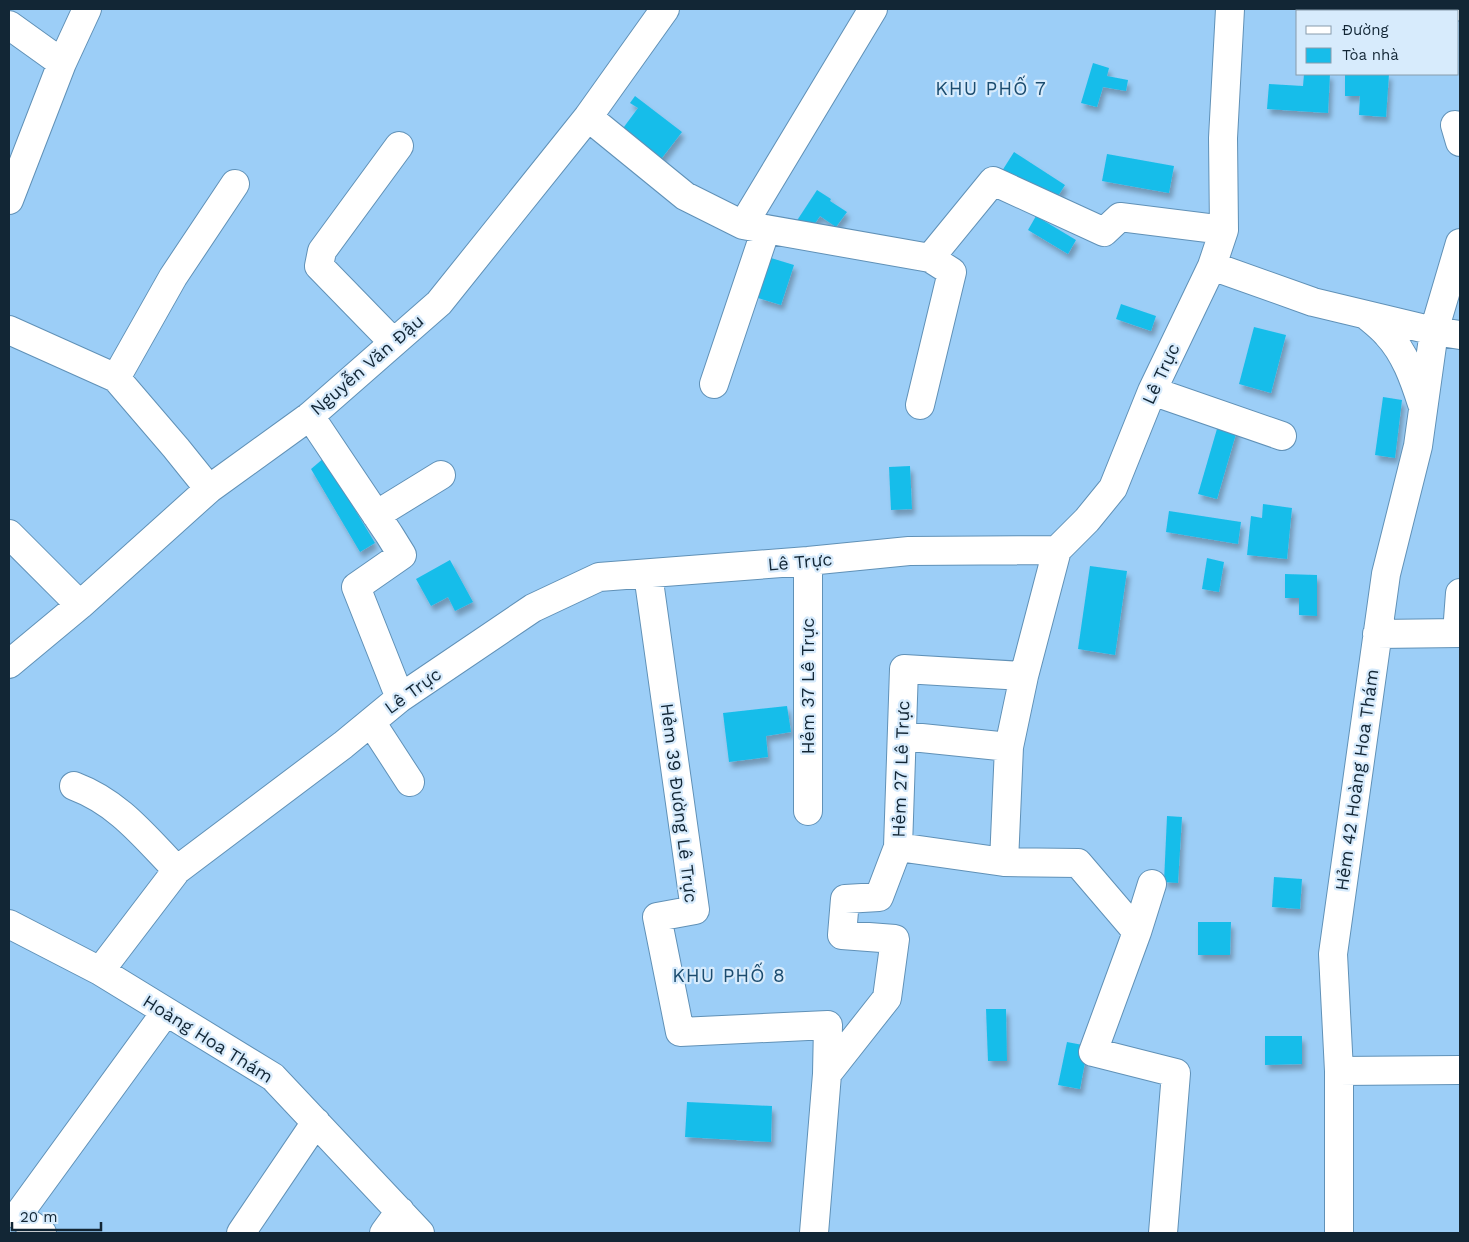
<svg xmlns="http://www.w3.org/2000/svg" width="1469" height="1242" font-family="'Work Sans',sans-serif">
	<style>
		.building { fill: #17bdea; filter: url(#shadow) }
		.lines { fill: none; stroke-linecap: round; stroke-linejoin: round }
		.minor-casing { stroke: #6091b7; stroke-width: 30 }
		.minor { stroke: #fff; stroke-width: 28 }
		.labels { text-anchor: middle; stroke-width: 4.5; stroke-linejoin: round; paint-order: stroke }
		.street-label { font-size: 18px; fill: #122635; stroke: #d7ebfc }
		.neighbourhood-label { font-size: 19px; letter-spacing: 1px; fill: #1b4c6f; stroke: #d7ebfc }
	</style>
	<defs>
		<filter id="shadow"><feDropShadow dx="3" dy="5.5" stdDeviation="2.5" flood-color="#0004"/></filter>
	</defs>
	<rect width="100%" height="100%" fill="#9ccef7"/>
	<path class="building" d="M1343 9H1372L1376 10 1375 11H1342Z
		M1093 63 1109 68 1107 76 1128 80 1126 91 1103 87 1097 107 1081 103Z
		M1304 74H1330L1328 113 1267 109 1269 84 1303 86Z
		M1345 74H1389L1386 117 1359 115 1360 96H1345Z
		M635 96 682 132 658 163 618 135 638 108 630 103Z
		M1014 152 1065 185 1053 204 1002 171Z
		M1107 154 1174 166 1169 193 1102 181Z
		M817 190 831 199 830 201 847 212 836 227 820 216 810 231 796 222Z
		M1036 216 1076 240 1068 254 1028 230Z
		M771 258 794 265 781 305 758 298Z
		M1121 304 1156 316 1151 331 1116 319Z
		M1254 327 1286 335 1271 393 1239 384Z
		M1383 397 1402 400 1395 458 1375 455Z
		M1219 422 1238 427 1217 499 1198 494Z
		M324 458 375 543 360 552 311 469Z
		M910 466 912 509 891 510 889 467Z
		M1263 504 1292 508 1287 559 1247 555 1251 516 1262 518Z
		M1169 511 1241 522 1238 544 1166 532Z
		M1207 558 1224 562 1219 592 1202 589Z
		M450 560 473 602 455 611 448 597 431 606 416 579Z
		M1090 566 1127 571 1115 655 1078 649Z
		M1285 574 1317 575V616L1299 615V598H1285Z
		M787 706 791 732 766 736 768 757 729 762 723 713Z
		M1167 816 1182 817 1178 883 1164 882Z
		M1274 877 1302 879 1300 909 1272 907Z
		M1198 922H1231L1230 955H1198Z
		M986 1009H1006L1007 1061H988Z
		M1265 1036H1302V1064L1265 1065Z
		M1067 1042 1088 1046 1080 1089 1058 1085Z
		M687 1102 772 1106 771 1142 685 1137Z"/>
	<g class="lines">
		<g class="minor-casing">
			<path id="minor" d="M1448 11 1449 9
				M9 25 62 63
				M588 117 685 196 743 225 930 258 952 272 920 405
				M1455 125 1460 142
				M9 200 62 63 87 9
				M743 225 873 9
				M930 258 993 181 1104 232 1120 217 1224 230
				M1212 266 1313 302 1434 331 1460 335
				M1366 315C1373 321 1381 327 1387 334 1405 353 1414 379 1422 404
				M9 330 116 378 176 448 209 489
				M393 342 319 266 322 251 399 146
				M116 378 173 277 235 184
				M714 384 766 229
				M1152 391 1282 436
				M310 416 389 534 402 555 356 587 400 698
				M376 515 441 475
				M9 534 80 605
				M808 561V811
				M648 574 695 910 657 917 680 1032 828 1025 827 1074 814 1233
				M1457 633 1460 593
				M1377 634 1460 633
				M9 664 80 605 209 489 310 416 439 303 588 117 665 9
				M371 722 410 782
				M902 736 1009 747
				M74 786C119 803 144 836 177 870
				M898 847 1004 862 1009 747 1024 676 1057 550
				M1004 862 1078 863 1137 932
				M1152 884 1137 932 1093 1052 1176 1073 1163 1233
				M9 924 100 971 273 1077 420 1233
				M100 971 177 870 343 745 400 698 533 608 599 577 808 561 909 551 1057 550 1087 520 1113 488 1152 391 1212 266 1224 230 1223 138 1230 9
				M1339 1071 1460 1070
				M827 1074 887 998 895 939 842 935 845 899 879 897 898 847 904 669 1024 676
				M42 1233 18 1215 165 1013
				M241 1233 316 1122
				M384 1233 400 1211
				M1339 1233V1071L1333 954 1386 574 1418 446 1434 331 1460 243"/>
		</g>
		<use href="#minor" class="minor"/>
	</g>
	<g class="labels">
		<g class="street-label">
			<text transform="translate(367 365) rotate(-41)" y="6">Nguyễn Văn Đậu</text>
			<text transform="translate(1161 374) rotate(-65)" y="6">Lê Trực</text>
			<text transform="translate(800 562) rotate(-5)" y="6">Lê Trực</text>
			<text transform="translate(808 686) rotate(-90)" y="6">Hẻm 37 Lê Trực</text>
			<text transform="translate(413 691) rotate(-36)" y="6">Lê Trực</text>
			<text transform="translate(901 769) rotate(-88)" y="6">Hẻm 27 Lê Trực</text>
			<text transform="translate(1357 780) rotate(-82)" y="6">Hẻm 42 Hoàng Hoa Thám</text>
			<text transform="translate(679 803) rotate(83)" y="6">Hẻm 39 Đường Lê Trực</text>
			<text transform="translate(208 1039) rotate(32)" y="6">Hoàng Hoa Thám</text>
		</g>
		<g class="neighbourhood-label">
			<text x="991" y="95">KHU PHỐ 7</text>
			<text x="729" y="982">KHU PHỐ 8</text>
		</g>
	</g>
	<rect width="1469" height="1242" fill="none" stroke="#122635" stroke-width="20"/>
	<rect x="1296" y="10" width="162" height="65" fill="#d7ebfc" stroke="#889cac"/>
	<rect x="1306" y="26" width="25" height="8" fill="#ffffff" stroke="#889cac"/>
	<text x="1342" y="35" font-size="15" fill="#122635">Đường</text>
	<rect x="1306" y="48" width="25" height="15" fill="#17bdea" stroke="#889cac"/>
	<text x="1342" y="60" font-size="15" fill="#122635">Tòa nhà</text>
	<path d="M12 1222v8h89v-8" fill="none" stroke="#122635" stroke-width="2.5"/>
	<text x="20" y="1222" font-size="15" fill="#122635" stroke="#d7ebfc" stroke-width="4" paint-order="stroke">20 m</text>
</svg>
